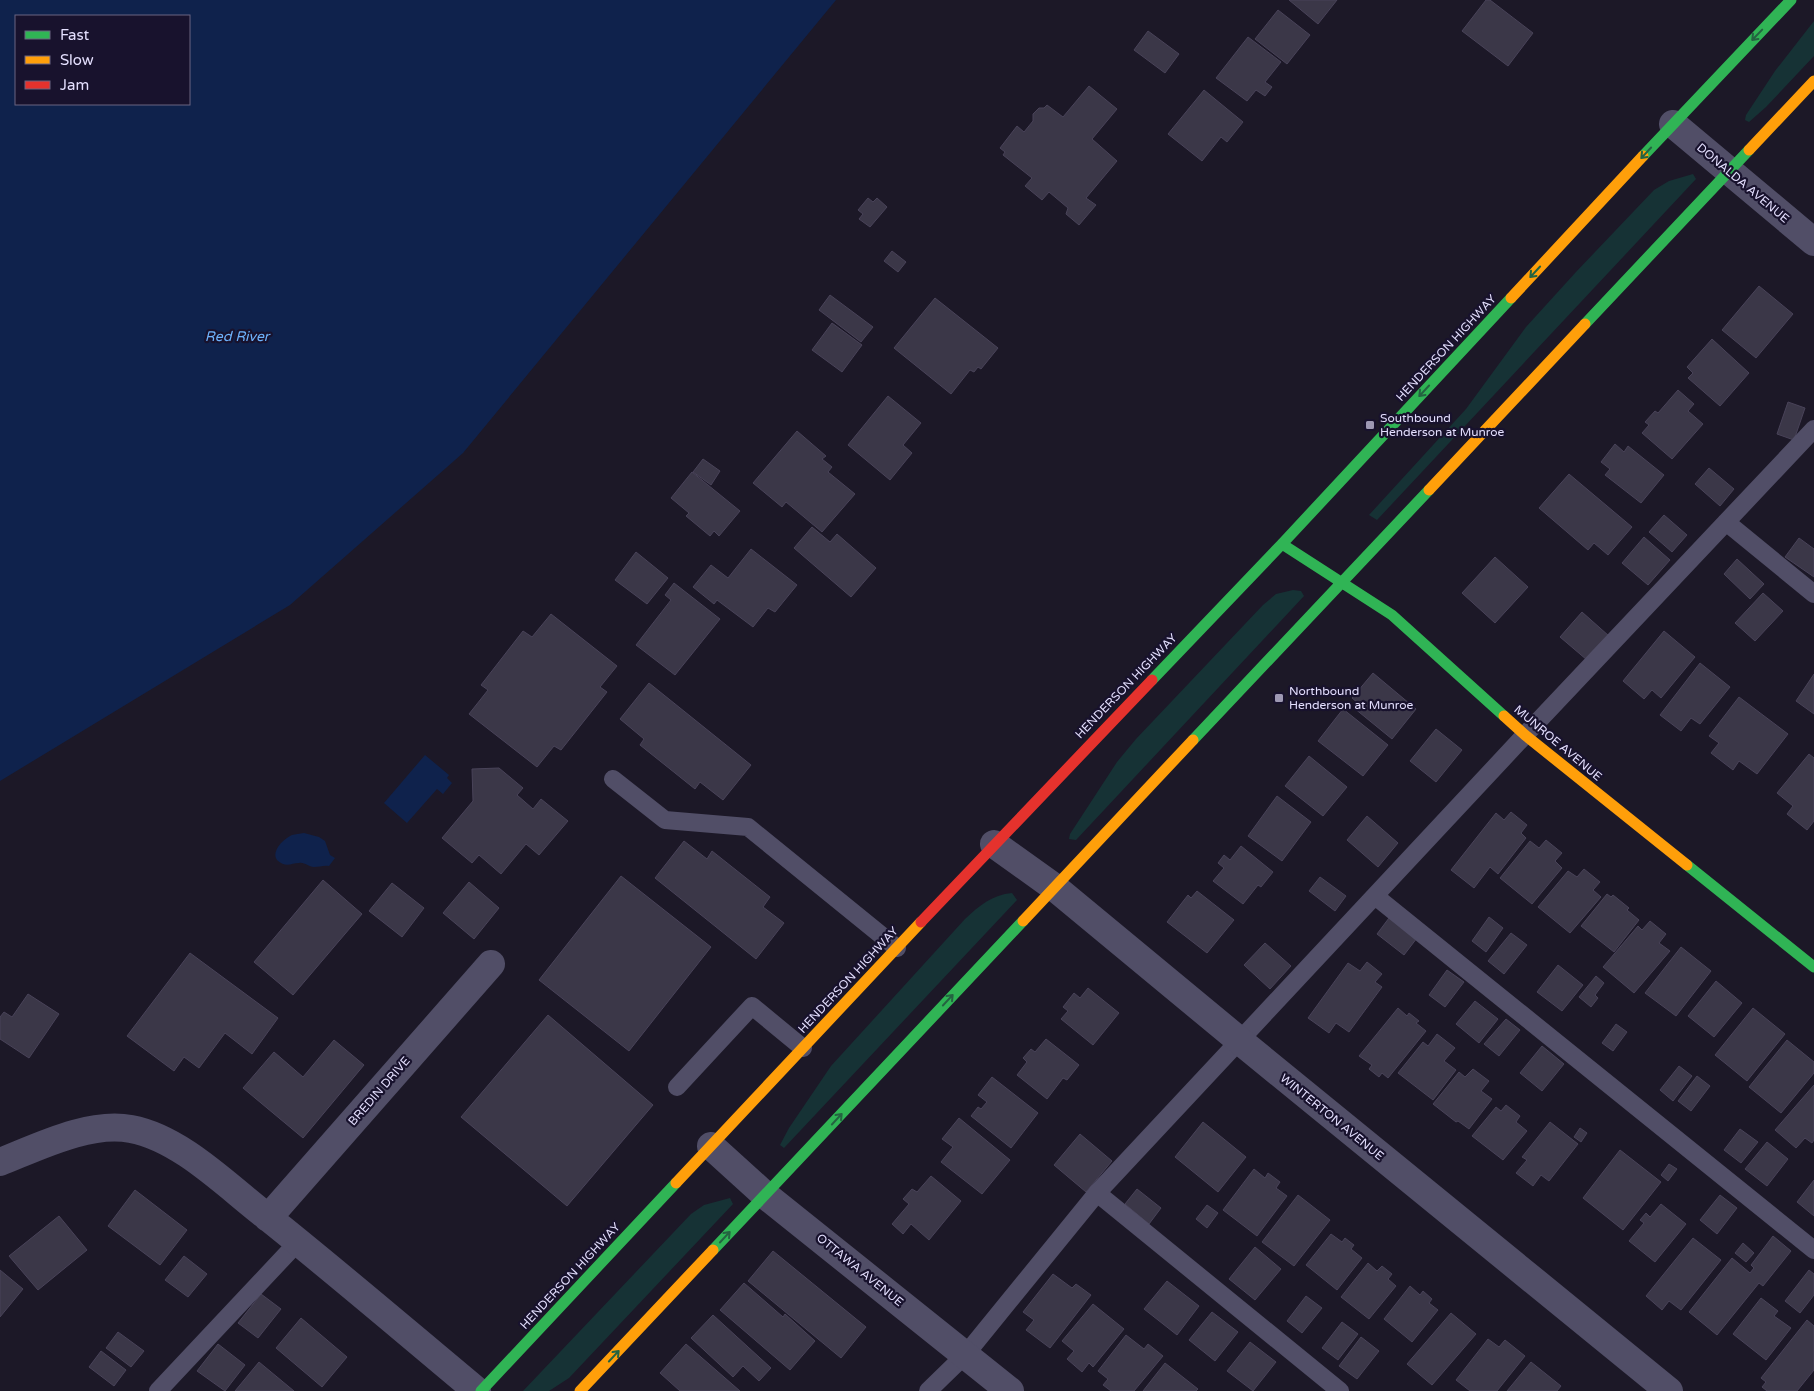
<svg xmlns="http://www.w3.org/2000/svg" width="1814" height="1391" font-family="'Varela Round',sans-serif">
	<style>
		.green { fill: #163235 }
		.water { fill: #0f224c; fill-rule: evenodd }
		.building { fill: #3b3748; stroke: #494359 }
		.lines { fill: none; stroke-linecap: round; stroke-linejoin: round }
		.lane { stroke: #514e67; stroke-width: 18 }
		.street { stroke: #514e67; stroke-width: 28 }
		.fast { stroke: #30b455; stroke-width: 11 }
		.slow { stroke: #ff9f0a; stroke-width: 11 }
		.jam { stroke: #e5322d; stroke-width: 11 }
		.oneway { stroke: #246341 }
		.poi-dot { fill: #9e99b3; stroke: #18122d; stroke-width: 2 }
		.labels { text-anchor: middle; stroke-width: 4.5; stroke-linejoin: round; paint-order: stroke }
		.street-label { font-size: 12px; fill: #e4dffe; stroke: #18122d }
		.poi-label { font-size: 12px; fill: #e4dffe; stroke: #18122d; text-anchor: start }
		.water-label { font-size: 14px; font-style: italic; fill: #6eb3fd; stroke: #18122d }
	</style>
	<rect width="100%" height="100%" fill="#1c1827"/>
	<path class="green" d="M1814 21V56L1766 107 1749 122 1745 120 1746 115 1775 71Z
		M1693 174 1696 179 1377 520 1369 515 1466 409 1526 327 1576 272 1654 190 1669 181Z
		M1293 590 1301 591 1304 596 1076 840 1069 839 1070 834 1117 762 1136 739 1263 605 1276 594Z
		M1012 893 1017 900 784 1148 780 1145 789 1128 831 1066 965 919C980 905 992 895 1012 893Z
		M730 1198 733 1204 569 1378 549 1391H523L691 1214 704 1205Z"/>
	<path class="water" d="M0 0H836L463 453 290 605 0 781ZM189 16V104H16V16Z
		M425 755 449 775 447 778 452 783 443 794 437 789 407 823 384 803Z
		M304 833 319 837 325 841 330 855 335 858 329 866C324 865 319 867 314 867 308 867 305 862 299 863 293 863 289 866 283 864 266 857 281 840 292 835 295 834 300 834 304 833Z"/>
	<path class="building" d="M1289 0H1337L1318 24Z
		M1486 0H1490L1533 33 1508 66 1462 31Z
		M1278 10 1310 35 1287 64 1255 39Z
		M1148 31 1179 54 1165 73 1134 50Z
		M1248 37 1281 62 1265 82 1272 87 1265 96 1256 90 1247 101 1216 78Z
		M1089 86 1117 109 1092 139 1117 161 1086 198 1096 205 1079 225 1066 214 1068 208 1049 192 1042 200 1025 186 1032 178 1003 155 1005 152 1000 148 1017 126 1024 132 1033 121V114L1039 108H1044L1047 105 1063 117Z
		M1204 90 1243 122 1227 142 1221 137 1202 161 1168 134Z
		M868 198 873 202 877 198 887 207 870 227 859 219 863 214 858 210Z
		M892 251 906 262 898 272 884 261Z
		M1759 286 1793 314 1756 358 1722 330Z
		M830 295 873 327 861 342 819 310Z
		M935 298 998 348 981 369 978 367 974 372 970 370 951 394 894 348Z
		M832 323 862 345 842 372 812 350Z
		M1712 339 1749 373 1720 406 1688 378 1693 373 1687 367Z
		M1678 390 1694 404 1688 411 1703 424 1672 459 1642 433 1649 425 1645 422 1655 411 1658 413Z
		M888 396 921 423 903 445 912 453 890 480 848 445Z
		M1788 402 1805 408 1794 440 1777 434Z
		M797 431 826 456 822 459 832 467 828 472 855 494 822 532 786 502 782 507 753 483Z
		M1615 444 1624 452 1628 446 1664 475 1641 503 1605 475 1610 469 1601 462Z
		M703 459 720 471 711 485 693 472Z
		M1709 468 1734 489 1720 506 1695 484Z
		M692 472 740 511 719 536 714 531 710 536 686 516 689 513 671 498Z
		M1569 474 1632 527 1608 555 1594 543 1588 550 1539 508Z
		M1664 515 1687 535 1672 552 1649 532Z
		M812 527 830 542 837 534 876 568 851 597 794 548Z
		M1644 537 1670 560 1648 585 1622 563Z
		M1799 538 1814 549V577L1785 557Z
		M751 549 797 585 775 612 768 608 753 627 717 600 714 604 693 587 711 565 728 578Z
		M636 552 668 578 647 604 615 580Z
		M1495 557 1528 587 1495 623 1462 593Z
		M1737 559 1764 584 1750 599 1724 574Z
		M674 583 720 619 675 675 636 645 671 600 665 595Z
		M1763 593 1783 611 1755 641 1735 623Z
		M1582 612 1609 636 1587 660 1560 637Z
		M551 614 617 666 600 687 607 692 561 750 554 746 537 767 469 714 488 690 481 685 523 631 532 637Z
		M1664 631 1695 657 1661 698 1652 690 1644 699 1623 681Z
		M1700 663 1730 687 1700 724 1691 718 1681 731 1660 715Z
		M1373 673 1416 709 1392 739 1354 708 1358 703 1352 698Z
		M1814 674V714L1796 701Z
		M649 683 751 765 723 800 700 782 695 789 640 745 644 739 620 719Z
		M1739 697 1788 734 1757 774 1739 761 1733 770 1711 753 1719 743 1709 736Z
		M1343 709 1388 745 1363 776 1318 741Z
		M1436 729 1462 750 1436 782 1410 761Z
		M1809 754 1814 758V821L1807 830 1787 814 1793 806 1777 793Z
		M1309 756 1347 787 1323 816 1285 786Z
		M499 768 523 788 517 795 533 809 541 799 568 821 539 855 526 844 501 874 479 855 472 863 442 838 473 801 472 769Z
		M1277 796 1311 822 1282 861 1248 836Z
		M1511 812 1527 825 1521 833 1526 838 1498 874 1490 867 1474 888 1451 870 1496 813 1504 820Z
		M1367 816 1398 843 1378 867 1347 840Z
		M1546 840 1562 853 1555 861 1562 868 1532 904 1500 878 1530 841 1539 848Z
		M684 841 707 859 712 851 770 897 763 907 784 923 756 959 655 878Z
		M1241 846 1273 872 1261 887 1258 885 1243 904 1213 881 1224 868 1218 863 1224 855 1230 860Z
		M1584 869 1600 882 1593 890 1601 897 1570 933 1538 907 1568 871 1577 877Z
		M621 876 711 947 629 1051 539 980Z
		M1320 877 1346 896 1335 911 1309 891Z
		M323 880 362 914 293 995 254 962Z
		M469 882 499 908 474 939 443 913Z
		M392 883 424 908 402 937 369 911Z
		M1197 891 1234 920 1207 953 1167 922 1188 895 1191 898Z
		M1607 894 1611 897 1613 895 1629 908 1627 910 1639 920 1614 952 1581 926Z
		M1489 917 1503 928 1486 952 1472 941Z
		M1389 918 1417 938 1404 955 1377 934Z
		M1650 921 1666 934 1659 943 1670 951 1634 993 1603 967 1638 926 1642 930Z
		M1511 933 1527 945 1504 974 1488 961Z
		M1265 943 1291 966 1270 989 1244 965Z
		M1681 947 1711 971 1676 1016 1645 993Z
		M190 953 278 1018 252 1054 225 1033 199 1068 184 1057 174 1071 127 1036Z
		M1367 962 1382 974 1375 982 1382 987 1349 1032 1336 1023 1329 1033 1308 1018 1348 963 1360 971Z
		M1558 965 1583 985 1562 1011 1537 992Z
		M1447 970 1464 982 1445 1007 1429 995Z
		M1596 976 1604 983 1595 995 1598 998 1591 1007 1579 997Z
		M1716 981 1742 1003 1714 1037 1688 1016Z
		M1088 988 1119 1013 1093 1045 1061 1019 1068 1011 1063 1007 1074 993 1080 998Z
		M28 994 59 1014 29 1058 0 1039V1017L4 1012 12 1017Z
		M1475 1001 1498 1019 1479 1043 1456 1024Z
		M1398 1008 1407 1016 1409 1013 1419 1021 1416 1023 1426 1031 1388 1078 1382 1073 1379 1077 1369 1069 1372 1065 1359 1056Z
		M1753 1008 1785 1034 1747 1081 1715 1055Z
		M548 1015 653 1105 567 1206 461 1117Z
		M1506 1019 1520 1030 1499 1056 1484 1044Z
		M1616 1024 1627 1032 1613 1051 1602 1043Z
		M1437 1034 1455 1048 1444 1061 1456 1070 1433 1100 1398 1073 1423 1042 1428 1046Z
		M1046 1039 1079 1065 1067 1080 1063 1078 1047 1099 1017 1075 1027 1062 1023 1058 1031 1049 1035 1052Z
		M334 1040 364 1065 303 1138 243 1088 274 1052 303 1077Z
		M1787 1040 1814 1062V1073L1781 1113 1749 1087Z
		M1542 1046 1564 1064 1542 1091 1520 1073Z
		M1679 1066 1692 1076 1673 1101 1660 1090Z
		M1473 1069 1489 1081 1481 1091 1492 1099 1469 1129 1458 1121 1456 1122 1433 1104 1459 1072 1465 1077Z
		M1697 1076 1710 1086 1691 1111 1678 1101Z
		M992 1077 1038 1113 1011 1148 971 1116 978 1107 981 1109 987 1102 978 1095Z
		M1814 1085V1140L1812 1143 1805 1138 1796 1148 1775 1130Z
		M1506 1105 1520 1116 1516 1122 1527 1131 1503 1160 1472 1136 1496 1107 1501 1111Z
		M959 1118 1010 1160 982 1194 941 1162 953 1147 942 1139Z
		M1203 1122 1246 1157 1218 1192 1175 1157Z
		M1550 1122 1578 1144 1549 1181 1541 1175 1533 1186 1516 1173 1527 1160 1522 1157Z
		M1580 1128 1587 1133 1581 1142 1574 1137Z
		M1740 1129 1758 1142 1741 1163 1724 1150Z
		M1080 1134 1112 1161 1086 1192 1054 1165Z
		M1767 1142 1788 1159 1767 1186 1745 1169Z
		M1620 1150 1661 1182 1623 1230 1583 1198Z
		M1669 1164 1677 1169 1668 1181 1661 1175Z
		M1254 1169 1265 1178 1268 1173 1280 1182 1276 1188 1287 1196 1257 1236 1223 1210Z
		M931 1176 961 1201 929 1240 911 1224 903 1234 892 1224 909 1204 903 1199 912 1189 917 1192Z
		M1814 1180V1216L1797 1202Z
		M1137 1189 1161 1208 1149 1224 1125 1204Z
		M135 1190 187 1230 160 1265 108 1226Z
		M1298 1195 1330 1220 1294 1266 1262 1242Z
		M1720 1195 1737 1208 1717 1234 1700 1220Z
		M1661 1204 1686 1224 1655 1262 1629 1241 1644 1223 1640 1220 1646 1213 1650 1217Z
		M1207 1205 1218 1213 1207 1228 1196 1219Z
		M59 1216 87 1250 38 1290 9 1256Z
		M1331 1234 1342 1242 1345 1238 1354 1245 1351 1249 1362 1258 1337 1290 1306 1265Z
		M1773 1236 1791 1251 1763 1286 1759 1283 1717 1335 1689 1312 1732 1258 1750 1273 1754 1268 1751 1265Z
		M1693 1238 1721 1260 1681 1310 1669 1301 1662 1310 1646 1296Z
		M1743 1243 1754 1253 1746 1262 1735 1253Z
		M1255 1247 1281 1269 1255 1300 1229 1279Z
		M773 1251 866 1327 841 1358 748 1281Z
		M184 1256 207 1274 188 1297 165 1280Z
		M1368 1263 1377 1271 1382 1266 1392 1274 1388 1279 1396 1286 1369 1319 1341 1297Z
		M0 1270 23 1289 0 1317Z
		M1809 1270 1814 1274V1295L1800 1313 1785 1301Z
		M1053 1274 1072 1288 1076 1284 1091 1295 1050 1348 1026 1330 1034 1320 1023 1312Z
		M1167 1281 1199 1306 1177 1335 1144 1309Z
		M744 1283 783 1317 785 1314 815 1341 790 1370 720 1310Z
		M1410 1286 1420 1295 1423 1291 1432 1299 1429 1303 1438 1310 1412 1342 1384 1319Z
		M261 1294 281 1309 258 1338 238 1323Z
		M1306 1296 1322 1308 1302 1333 1287 1321Z
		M1761 1298 1778 1311 1774 1316 1791 1328 1766 1360 1733 1334Z
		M1093 1304 1124 1329 1093 1367 1089 1363 1082 1372 1067 1359 1074 1351 1062 1341Z
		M1212 1312 1238 1332 1215 1361 1189 1340Z
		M1451 1313 1476 1334 1432 1385 1407 1364Z
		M713 1315 771 1368 759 1381 743 1366 733 1377 691 1338Z
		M301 1318 347 1357 322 1387 276 1348Z
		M1807 1320 1814 1326V1370L1797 1391H1767L1762 1387 1766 1382 1761 1378Z
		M1342 1322 1358 1334 1338 1360 1322 1348Z
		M118 1332 144 1351 131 1367 106 1348Z
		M1126 1335 1144 1349 1148 1344 1163 1356 1134 1391H1111L1103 1385 1108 1379 1098 1371Z
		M1361 1337 1379 1351 1357 1379 1339 1366Z
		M1488 1339 1499 1347 1505 1340 1525 1356 1497 1391H1470L1456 1380Z
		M1250 1342 1276 1362 1253 1391 1227 1371Z
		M218 1344 245 1365 225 1391 197 1371Z
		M686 1344 740 1391H680L660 1373Z
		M101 1351 126 1370 114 1386 89 1367Z
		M259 1362 294 1391H235Z
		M1531 1362 1561 1386 1557 1391H1507Z
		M1165 1363 1198 1389 1196 1391H1143Z"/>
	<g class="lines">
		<path class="lane" d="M1726 522 1814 594
			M613 779 665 820 748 827 897 948
			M1375 896 1814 1250
			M677 1087 752 1006 803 1048
			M1097 1193 1340 1391
			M158 1391 298 1242
			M928 1391 966 1354 1097 1193 1525 735 1814 429"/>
		<path class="street" d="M1673 124 1814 242
			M994 844 1054 887 1240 1041 1669 1391
			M711 1146 765 1195 1010 1391
			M0 1162C38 1147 89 1121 131 1129 179 1138 223 1182 261 1212 334 1270 405 1331 477 1391
			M268 1218 491 964"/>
		<path class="fast" d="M1643 156 1791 0
			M1585 324 1749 150
			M1282 544 1392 615 1504 716
			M1152 680 1282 544 1511 298
			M1193 740 1429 490
			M1687 865 1814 967
			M713 1250 1023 921
			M481 1391 676 1183"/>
		<path class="slow" d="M1749 150 1814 81
			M1511 298 1643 156
			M1429 490 1585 324
			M1504 716 1525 735 1687 865
			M1023 921 1193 740
			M676 1183 921 922
			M580 1391 713 1250"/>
		<path class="jam" d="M921 922 1152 680"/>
	</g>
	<defs><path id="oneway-shaft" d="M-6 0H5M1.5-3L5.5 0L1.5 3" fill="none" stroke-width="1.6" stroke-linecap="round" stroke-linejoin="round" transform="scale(1.25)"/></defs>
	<g class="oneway">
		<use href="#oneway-shaft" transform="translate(1757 35) rotate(134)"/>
		<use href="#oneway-shaft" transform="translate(1646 153) rotate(133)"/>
		<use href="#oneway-shaft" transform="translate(1535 272) rotate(133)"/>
		<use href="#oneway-shaft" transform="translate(1424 391) rotate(133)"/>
		<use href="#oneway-shaft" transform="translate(948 1000) rotate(-47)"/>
		<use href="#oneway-shaft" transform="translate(837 1119) rotate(-47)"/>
		<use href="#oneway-shaft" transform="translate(725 1237) rotate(-47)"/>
		<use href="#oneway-shaft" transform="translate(614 1356) rotate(-47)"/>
	</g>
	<g class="poi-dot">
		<rect x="1365" y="420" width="10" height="10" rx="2.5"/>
		<rect x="1274" y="693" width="10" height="10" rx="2.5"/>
	</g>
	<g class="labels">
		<g class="street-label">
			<text transform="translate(1743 183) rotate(40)" y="4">DONALDA AVENUE</text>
			<text transform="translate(1446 348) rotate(-47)" y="4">HENDERSON HIGHWAY</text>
			<text transform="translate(1126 686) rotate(-46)" y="4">HENDERSON HIGHWAY</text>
			<text transform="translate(1558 743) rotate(40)" y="4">MUNROE AVENUE</text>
			<text transform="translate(848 980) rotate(-47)" y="4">HENDERSON HIGHWAY</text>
			<text transform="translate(379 1091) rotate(-49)" y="4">BREDIN DRIVE</text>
			<text transform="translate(1332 1117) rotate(39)" y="4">WINTERTON AVENUE</text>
			<text transform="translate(860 1270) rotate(39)" y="4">OTTAWA AVENUE</text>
			<text transform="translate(570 1276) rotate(-47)" y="4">HENDERSON HIGHWAY</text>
		</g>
		<g class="poi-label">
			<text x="1380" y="422">Southbound<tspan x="1380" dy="14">Henderson at Munroe</tspan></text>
			<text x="1289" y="695">Northbound<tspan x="1289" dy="14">Henderson at Munroe</tspan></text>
		</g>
		<g class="water-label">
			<text x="237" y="341">Red River</text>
		</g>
	</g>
	<rect x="15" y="15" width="175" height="90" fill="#18122d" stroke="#6a6481"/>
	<rect x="25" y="31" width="25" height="8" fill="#30b455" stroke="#6a6481"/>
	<text x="60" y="40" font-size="15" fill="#e4dffe">Fast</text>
	<rect x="25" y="56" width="25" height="8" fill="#ff9f0a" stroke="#6a6481"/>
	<text x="60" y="65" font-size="15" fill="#e4dffe">Slow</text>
	<rect x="25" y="81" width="25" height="8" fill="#e5322d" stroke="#6a6481"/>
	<text x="60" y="90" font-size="15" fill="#e4dffe">Jam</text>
</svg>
